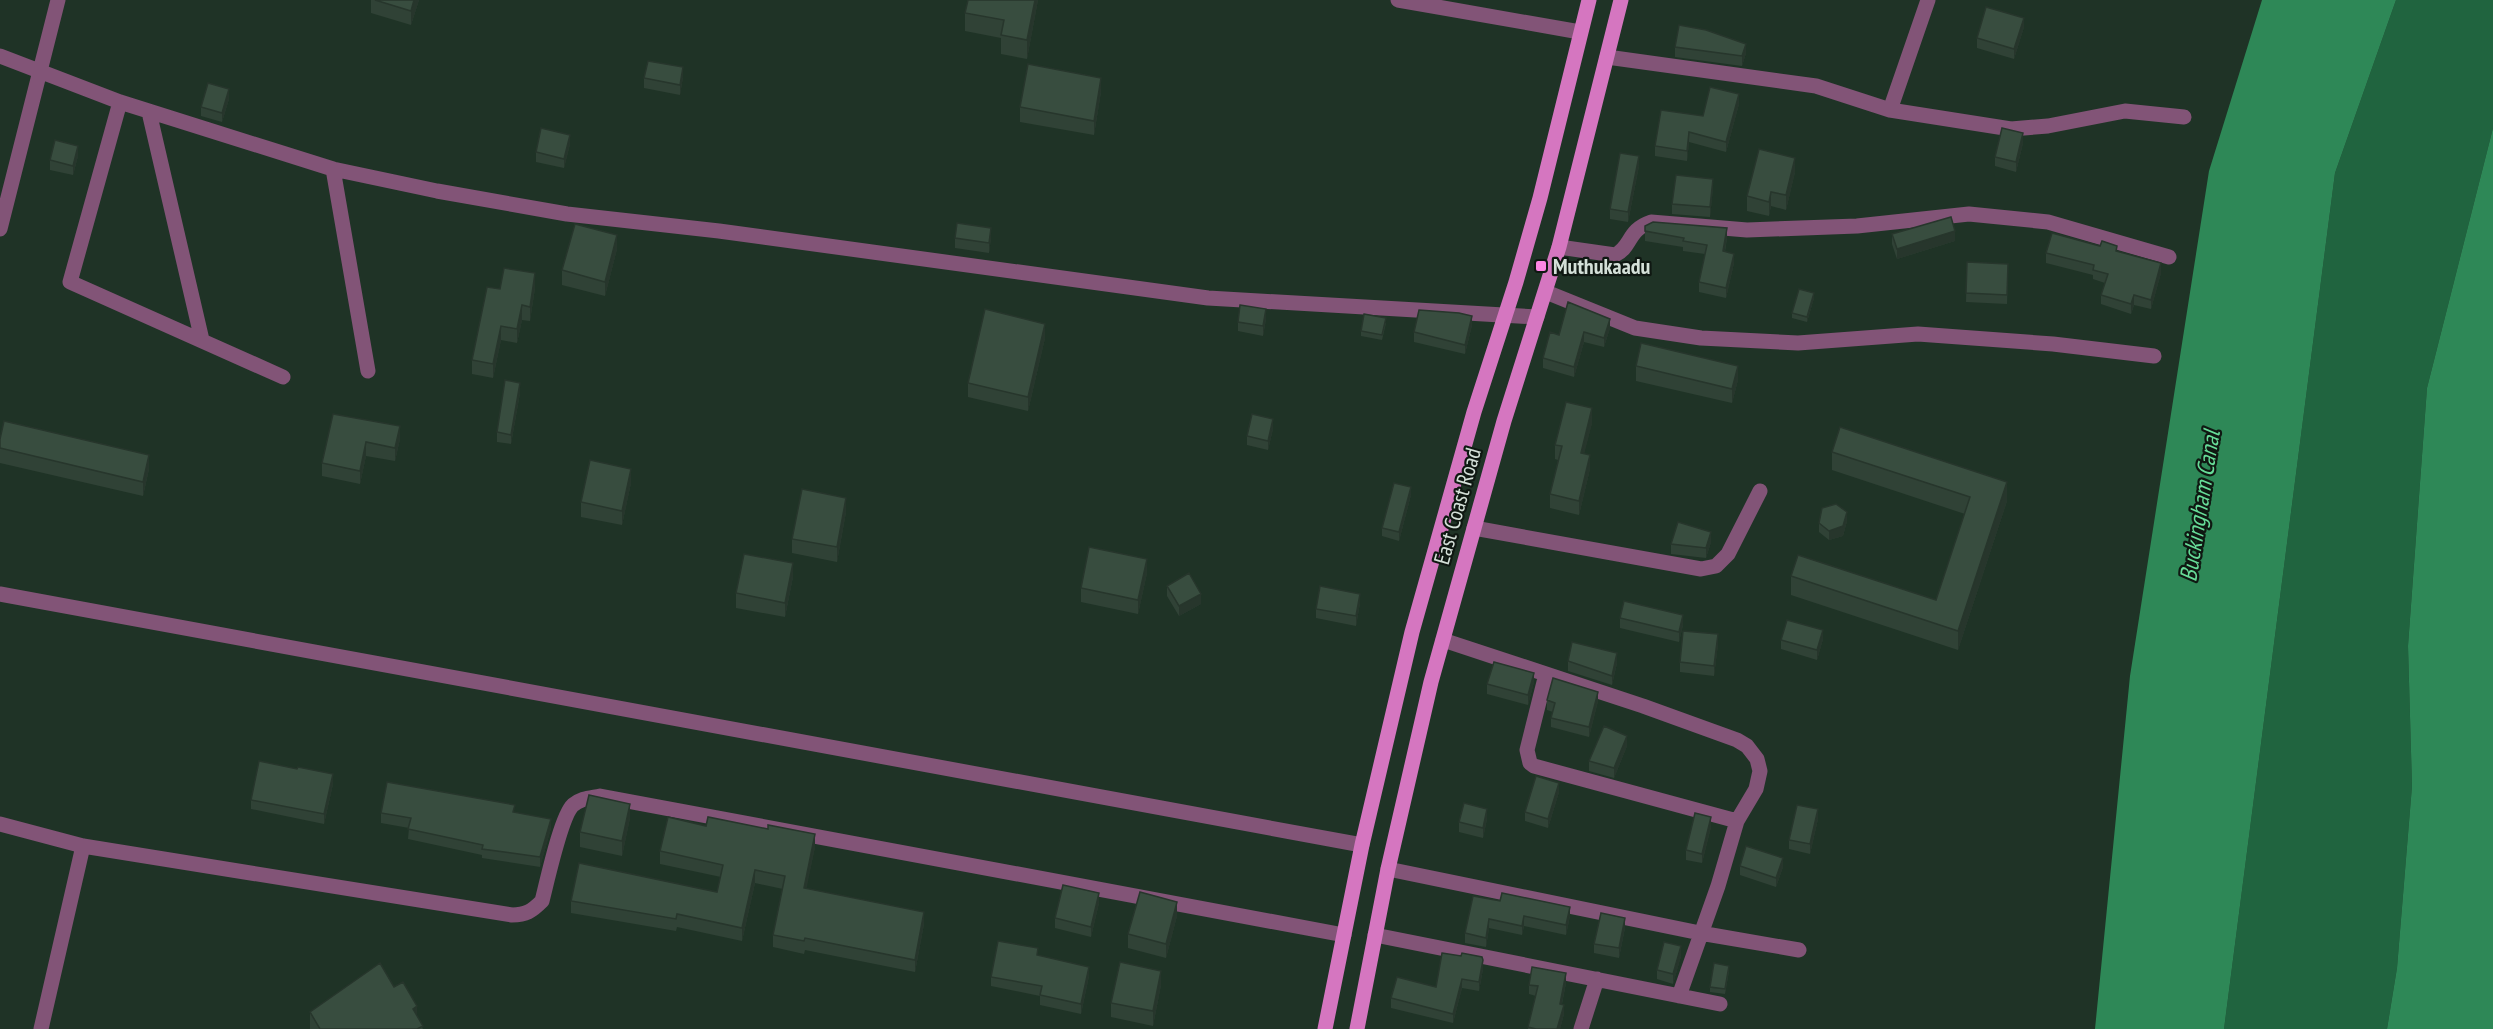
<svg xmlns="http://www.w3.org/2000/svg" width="2493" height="1029" font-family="'PT Sans Narrow',sans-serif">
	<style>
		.green { fill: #20643f }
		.water { fill: #2e8857 }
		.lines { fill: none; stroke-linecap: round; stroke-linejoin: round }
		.minor { stroke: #825477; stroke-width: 15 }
		.primary { stroke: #d576c0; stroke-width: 15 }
		.wall { fill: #304236 }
		.shaded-wall { fill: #27362c }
		.building { fill: #384d3f; stroke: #27362c; stroke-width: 1.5 }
		.poi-dot { fill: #fc86e3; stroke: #0f1812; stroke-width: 2 }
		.labels { text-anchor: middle; stroke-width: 4.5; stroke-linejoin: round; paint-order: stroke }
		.poi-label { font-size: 22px; font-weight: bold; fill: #d4e0d8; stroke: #0f1812; text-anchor: start }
		.street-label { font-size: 22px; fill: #d4e0d8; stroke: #0f1812 }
		.water-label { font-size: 24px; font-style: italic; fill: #67dc98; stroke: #0f1812 }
	</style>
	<rect width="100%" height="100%" fill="#1f3326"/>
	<path class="green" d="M2396 0H2493V128L2427 388 2408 646 2412 786 2397 968 2387 1029H2224L2335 173Z"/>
	<path class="water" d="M2262 0H2396L2335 173 2224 1029H2095L2130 676 2209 171Z
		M2493 128V1029H2387L2397 968 2412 786 2408 646 2427 388Z"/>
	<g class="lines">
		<path class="minor" d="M1398 0 1580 32
			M0 56 120 102 333 169 437 191 567 214 719 231 1208 298 1537 317
			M1607 57 1816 86 1890 110 2011 129 2048 126 2125 111 2184 117
			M120 102 70 282 283 377
			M1890 110 1928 0
			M149 112 202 340
			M333 169 368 371
			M0 229 58 0
			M1559 247 1615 255C1632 247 1627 230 1651 222L1747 230 1857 226 1969 214 2048 222 2169 257
			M1546 292 1635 328 1701 338 1798 343 1918 334 2053 344 2154 356
			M1474 528 1701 569 1716 566 1728 554 1760 491
			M0 594 1362 845
			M1443 640 1643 706 1737 740 1747 746 1757 759 1760 771 1756 789 1737 821 1718 886 1679 996
			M1546 674 1527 750 1530 763 1534 766 1737 821
			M0 824 83 846 512 915C526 915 532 911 542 901 547 882 561 816 573 805 581 798 590 798 600 796L1344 935
			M1388 869 1700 933 1799 950
			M1375 935 1720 1004
			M41 1029 83 846
			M1581 1029 1597 979"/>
		<path class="primary" d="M1325 1029 1362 845 1412 632 1474 412 1516 282 1540 198 1589 0
			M1357 1029 1388 869 1431 682 1504 421 1559 247 1621 0"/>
	</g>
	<path class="wall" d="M371 0H419L411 25 371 13Z
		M968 0H1038L1027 59 1001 54V38L965 31V13Z
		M2024 27 2014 59 1977 48V38Z
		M1675 47 1746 53 1742 66 1675 57Z
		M683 77 680 95 644 88V78Z
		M1101 92 1094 135 1020 122V107Z
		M229 99 222 122 201 116V107Z
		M1739 104 1726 152 1689 142 1687 161 1655 156V146L1703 116Z
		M2023 143 2016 172 1995 166V157Z
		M570 144 564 168 536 162V152Z
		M78 156 73 175 50 170V160Z
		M1639 166 1628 222 1610 219V209Z
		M1795 172 1786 210 1771 206 1769 216 1747 211V196Z
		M1713 188 1710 217 1672 214V204Z
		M1645 231 1727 238 1725 252 1734 263 1726 298 1699 292V282L1705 254 1683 251V247L1645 241Z
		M1892 234 1955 241 1897 259 1892 244Z
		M955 238H991L989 253 955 248Z
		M617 249 605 296 562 285V270Z
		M2117 251 2161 273 2151 309 2134 305 2131 314 2101 304V295L2105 283 2093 279V275L2046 263V253Z
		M1967 262 2008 273 2007 304 1966 302Z
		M535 288 530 321 522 320 517 343 501 340 493 378 472 374V360L500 289Z
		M1814 298 1807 322 1792 318V313Z
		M1266 319 1263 336 1238 331V322Z
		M1386 323 1382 340 1361 336V331Z
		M1472 325 1465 354 1414 342V332Z
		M1610 328 1604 347 1584 342 1574 377 1543 368V358L1559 335Z
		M1045 338 1028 411 968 397V383Z
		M1636 366 1738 380 1732 403 1636 381Z
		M520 393 511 444 497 442V432Z
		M333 414 400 439 395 461 366 456 360 484 322 476V463Z
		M1592 423 1584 453 1590 469 1579 515 1550 508V494L1558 460 1555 459V445Z
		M1273 429 1268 450 1247 445V436Z
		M0 439 149 469 143 496 0 463Z
		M1832 452 2007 501 1958 650 1791 595V576L1936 600 1965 514 1832 470Z
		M631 483 622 525 581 517V502Z
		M1411 495 1399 541 1382 536V528Z
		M846 512 837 562 792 553V539Z
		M1847 521 1843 536 1829 540 1819 532V523Z
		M1711 542 1706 558 1671 554V544Z
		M1147 573 1138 614 1081 602V588Z
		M793 577 785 617 736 608V593Z
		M1167 586 1201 604 1179 616 1167 596Z
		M1360 603 1356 626 1316 618V609Z
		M1620 618 1683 625 1679 642 1620 628Z
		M1823 639 1817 660 1781 649V640Z
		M1718 644 1714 676 1680 672V662Z
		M1568 661 1617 663 1612 685 1568 671Z
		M1534 682 1528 705 1487 694V684Z
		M1547 700 1598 701 1589 737 1551 727V718L1553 712 1547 710Z
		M1627 746 1614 778 1589 771V761Z
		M333 784 324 824 251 809V800Z
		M1559 792 1548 828 1525 821V812Z
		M515 812 551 828 540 867 482 858V855L408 839 409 828 381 823V813Z
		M630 818 622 856 580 847V832Z
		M1487 819 1483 838 1459 832V822Z
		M1818 819 1810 854 1789 849V840Z
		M706 826 815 847 806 888 924 924 915 972 805 950 804 954 773 947V935L783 889 755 883 742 941 677 927 676 931 571 913V901L717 892 721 877 660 864V851Z
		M1711 827 1702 863 1686 860V850Z
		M1740 866 1783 867 1776 887 1740 875Z
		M1473 896 1570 916 1566 935 1524 926 1522 935 1489 928 1486 947 1465 943V933Z
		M1099 903 1091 937 1055 928V918Z
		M1177 916 1166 958 1128 948V934Z
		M1625 928 1619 958 1594 953V944Z
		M1038 955 1089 976 1081 1014 1040 1005V996L991 986V977Z
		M1681 956 1673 984 1657 979V970Z
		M1483 969 1479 991 1462 988 1453 1023 1391 1008V998L1436 987Z
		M1729 971 1725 994 1710 992V987Z
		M1566 983 1562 1004 1564 1014 1560 1029H1528L1536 996 1529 994V985Z
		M1161 985 1153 1026 1111 1017V1003Z
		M394 987 417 1016 423 1029H310V1012Z"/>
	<path class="shaded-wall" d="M414 0H419L411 25V11Z
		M1035 0H1038L1027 59V40Z
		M2024 18V27L2014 59V49Z
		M1746 44V53L1742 66V56Z
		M683 67V77L680 95V85Z
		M1101 78V92L1094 135V121Z
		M229 89V99L222 122V113Z
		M1739 94V104L1726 152V142Z
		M1689 132V142L1687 161V151Z
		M2023 133V143L2016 172V162Z
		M570 135V144L564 168V159Z
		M78 146V156L73 175V166Z
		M1639 156V166L1628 222V212Z
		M1795 158V172L1786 210V195Z
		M1713 179V188L1710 217V207Z
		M1771 192V206L1769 216V202Z
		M991 228V238L989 253V243Z
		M1727 228V238L1723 261V251Z
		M1955 231V241L1897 259V249Z
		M617 235V249L605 296V282Z
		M1734 254V263L1726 298V288Z
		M2161 263V273L2151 309V300Z
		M535 273V288L530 321V307Z
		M1814 293V298L1807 322V317Z
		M2134 295V305L2131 314V304Z
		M522 305V320L517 343V329Z
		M1266 309V319L1263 336V326Z
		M1472 316V325L1465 354V345Z
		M1610 319V328L1604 347V338Z
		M1045 324V338L1028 411V397Z
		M501 326V340L493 378V364Z
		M1584 332V342L1574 377V367Z
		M1738 366V380L1732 403V389Z
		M520 383V393L511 444V435Z
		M1592 408V423L1581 467V453Z
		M1273 419V429L1268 450V441Z
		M400 426V439L395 461V448Z
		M366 442V456L360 484V471Z
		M149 455V469L143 496V482Z
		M1590 455V469L1579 515V501Z
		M631 469V483L622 525V511Z
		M2007 482V501L1958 650V631Z
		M1411 487V495L1399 541V532Z
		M846 498V512L837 562V547Z
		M1847 512V521L1843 536 1829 540V531Z
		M1711 532V542L1706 558V548Z
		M1147 559V573L1138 614V600Z
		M793 563V577L785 617V603Z
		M1201 594V604L1179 616V606Z
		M1360 594V603L1356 626V616Z
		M1683 615V625L1679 642V632Z
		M1823 630V639L1817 660V650Z
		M1718 634V644L1714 676V666Z
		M1617 653V663L1612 685V676Z
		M1534 673V682L1528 705V695Z
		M1598 692V701L1589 737V727Z
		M1627 736V746L1614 778V768Z
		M333 774V784L324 824V814Z
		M1559 783V792L1548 828V819Z
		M630 804V818L622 856V841Z
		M1487 809V819L1483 838V828Z
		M1818 809V819L1810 854V844Z
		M1711 817V827L1702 863V854Z
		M551 819V828L540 867V857Z
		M815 834V847L804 901V888Z
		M1783 858V867L1776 887V878Z
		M755 870V883L742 941V928Z
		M1099 893V903L1091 937V927Z
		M1177 902V916L1166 958V944Z
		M1570 907V916L1566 935V925Z
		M924 912V924L915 972V960Z
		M1524 916V926L1522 935V926Z
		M1625 918V928L1619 958V948Z
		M1489 919V928L1486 947V938Z
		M1681 946V956L1673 984V974Z
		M1483 960V969L1479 991V982Z
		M1089 967V976L1081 1014V1004Z
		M1161 971V985L1153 1026V1011Z
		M1566 973V983L1560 1013V1004Z
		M1462 979V988L1453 1023V1014Z
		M1564 1005V1014L1560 1029H1557Z
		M417 1006V1025L413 1009Z"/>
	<path class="building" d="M375 0H414L411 11Z
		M968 0H1035L1027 40 1001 35 1004 20 965 13Z
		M1986 7 2024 18 2014 49 1977 38Z
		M1679 25 1706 30 1746 44 1742 56 1675 47Z
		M648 61 683 67 680 85 644 78Z
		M1028 64 1101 78 1094 121 1020 107Z
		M208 83 229 89 222 113 201 107Z
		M1710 87 1739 94 1726 142 1689 132 1687 151 1655 146 1661 110 1703 116Z
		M541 128 570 135 564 159 536 152Z
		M2002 128 2023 133 2016 162 1995 157Z
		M55 140 78 146 73 166 50 160Z
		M1759 149 1795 158 1786 195 1771 192 1769 202 1747 196Z
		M1620 153 1639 156 1628 212 1610 209Z
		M1676 175 1713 179 1710 207 1672 204Z
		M1951 217 1955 231 1897 249 1892 234Z
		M1653 222 1727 228 1723 251 1734 254 1726 288 1699 282 1707 245 1683 241 1684 238 1645 231V226Z
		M957 223 991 228 989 243 955 238Z
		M575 224 617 235 605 282 562 270Z
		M2052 233 2100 246 2102 241 2117 246 2116 251 2161 263 2151 300 2134 295 2131 304 2101 295 2108 274 2093 270 2094 265 2046 253Z
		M1967 262 2008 264 2007 295 1966 293Z
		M504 268 535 273 530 307 522 305 517 329 501 326 493 364 472 360 487 287 500 289Z
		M1799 289 1814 293 1807 317 1792 313Z
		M1568 302 1610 319 1604 338 1584 332 1574 367 1543 358 1550 332 1559 335Z
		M1240 305 1266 309 1263 326 1238 322Z
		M985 309 1045 324 1028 397 968 383Z
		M1419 310 1459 313 1472 316 1465 345 1414 332Z
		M1364 314 1386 318 1382 335 1361 331Z
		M1641 343 1738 366 1732 389 1636 366Z
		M505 380 520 383 511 435 497 432Z
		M1566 402 1592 408 1581 453 1590 455 1579 501 1550 494 1562 446 1555 445Z
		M333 414 400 426 395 448 366 442 360 471 322 463Z
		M1252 414 1273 419 1268 441 1247 436Z
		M4 421 149 455 143 482 0 448V439Z
		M1840 427 2007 482 1958 631 1791 576 1798 555 1936 600 1970 497 1832 452Z
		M590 460 631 469 622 511 581 502Z
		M1394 483 1411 487 1399 532 1382 528Z
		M802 489 846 498 837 547 792 539Z
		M1836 504 1847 512 1843 526 1829 531 1819 523 1822 508Z
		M1678 522 1711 532 1706 548 1671 544Z
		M1089 547 1147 559 1138 600 1081 588Z
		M744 554 793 563 785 603 736 593Z
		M1189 573 1201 594 1179 606 1167 586Z
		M1320 586 1360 594 1356 616 1316 609Z
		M1624 601 1683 615 1679 632 1620 618Z
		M1787 620 1823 630 1817 650 1781 640Z
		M1683 631 1718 634 1714 666 1680 662Z
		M1572 642 1617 653 1612 676 1568 661Z
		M1494 662 1534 673 1528 695 1487 684Z
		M1553 678 1598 692 1589 727 1551 718 1555 703 1547 700Z
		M1604 726 1627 736 1614 768 1589 761Z
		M259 761 297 769 298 767 333 774 324 814 251 800Z
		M1536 776 1559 783 1548 819 1525 812Z
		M387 782 515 805 513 812 551 819 540 857 482 849 483 845 408 829 411 818 381 813Z
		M589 795 630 804 622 841 580 832Z
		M1464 803 1487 809 1483 828 1459 822Z
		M1797 805 1818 809 1810 844 1789 840Z
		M1695 813 1711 817 1702 854 1686 850Z
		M668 817 706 826 708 817 768 829V825L815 834 804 888 924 912 915 960 805 938 804 941 773 935 785 876 755 870 742 928 677 914 676 919 571 901 579 863 717 892 723 865 660 851Z
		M1746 846 1783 858 1776 878 1740 866Z
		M1063 885 1099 893 1091 927 1055 918Z
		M1140 892 1177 902 1166 944 1128 934Z
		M1502 893 1570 907 1566 925 1524 916 1522 926 1489 919 1486 938 1465 933 1473 896 1500 901Z
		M1601 913 1625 918 1619 948 1594 944Z
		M998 941 1038 948 1037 955 1089 967 1081 1004 1040 995 1042 986 991 977Z
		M1664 942 1681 946 1673 974 1657 970Z
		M1442 953 1461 956 1462 953 1482 957 1483 960 1479 982 1462 979 1453 1014 1391 998 1397 977 1436 987Z
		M1120 962 1161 971 1153 1011 1111 1003Z
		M380 963 394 987 403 982 417 1006 413 1009 423 1026 417 1029H320L310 1012Z
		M1714 963 1729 966 1725 989 1710 987Z
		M1532 967 1566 973 1560 1004 1564 1005 1557 1029H1536L1528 1027 1538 986 1529 985Z"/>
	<rect class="poi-dot" x="1535" y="260" width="12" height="12" rx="3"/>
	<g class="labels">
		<g class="poi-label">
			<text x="1553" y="274">Muthukaadu</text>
		</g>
		<g class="street-label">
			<text transform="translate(1457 506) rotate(-74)" y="8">East Coast Road</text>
		</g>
		<g class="water-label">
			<text transform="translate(2200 506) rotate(-81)" y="8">Buckingham Canal</text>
		</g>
	</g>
</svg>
